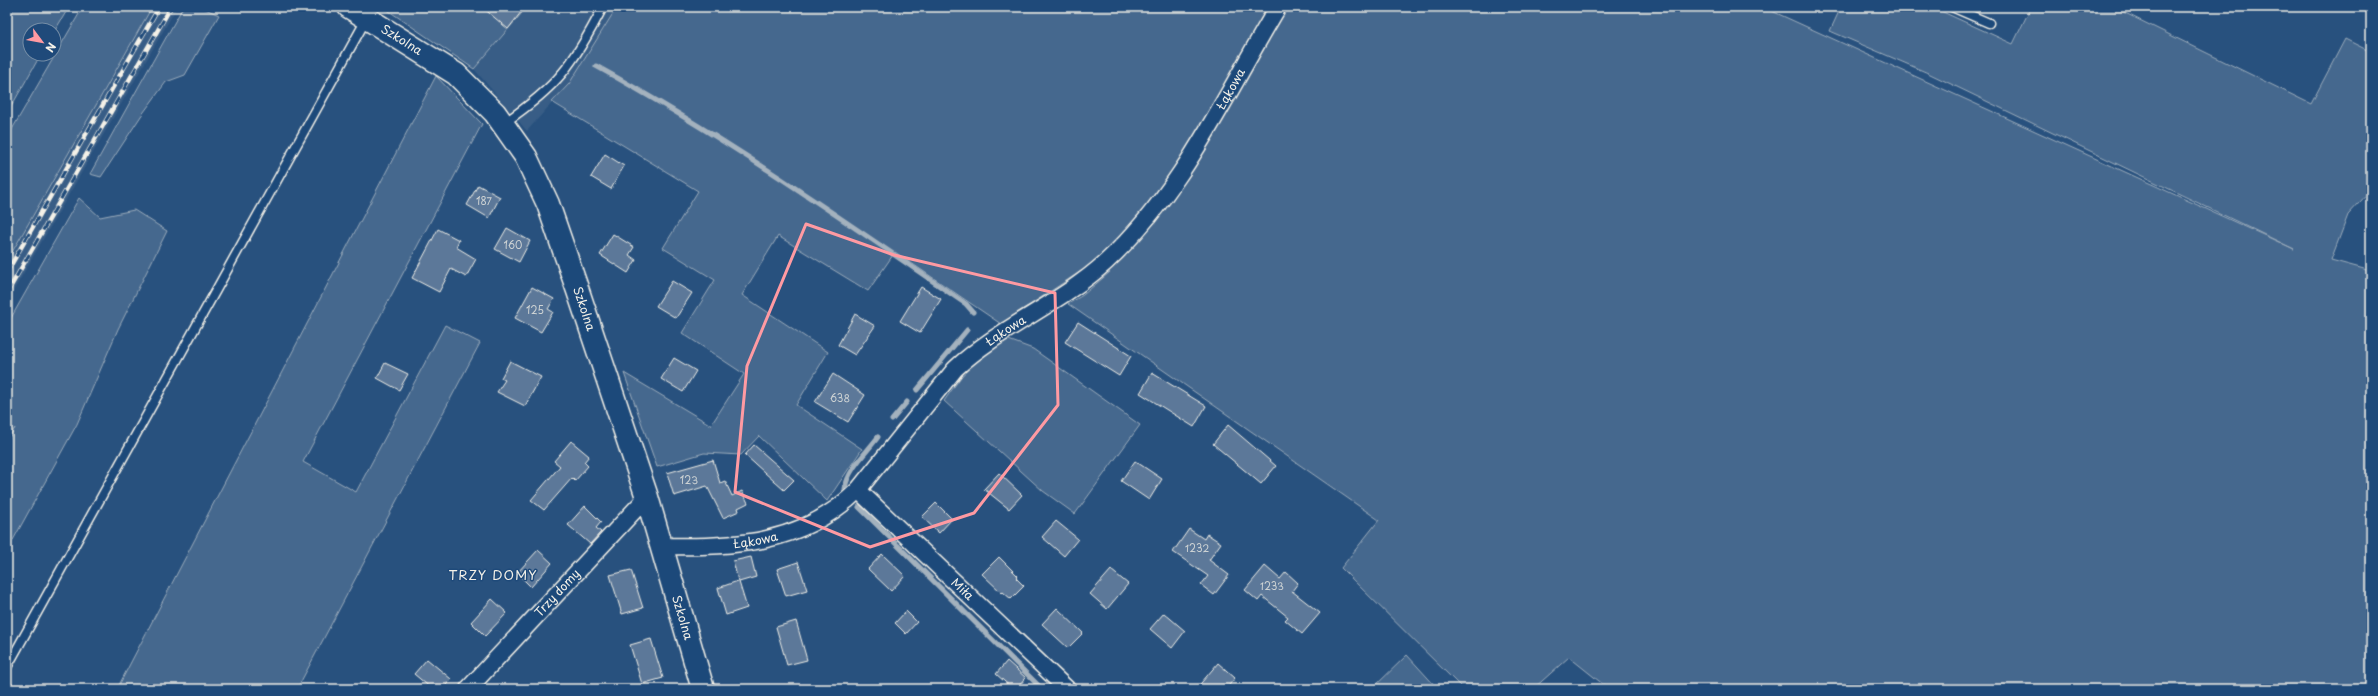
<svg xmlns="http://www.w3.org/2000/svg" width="2378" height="696" font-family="'Playpen Sans',sans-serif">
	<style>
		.built { fill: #375d86 }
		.green { fill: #45688e; stroke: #9cacbb }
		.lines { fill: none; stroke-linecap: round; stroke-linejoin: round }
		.stream { stroke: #a4b2be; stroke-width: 5 }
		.building { fill: #5b7899; stroke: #f4f1e8 }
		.lane-casing { stroke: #f4f1e8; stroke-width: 11 }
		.street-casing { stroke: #f4f1e8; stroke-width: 19 }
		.secondary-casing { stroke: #f4f1e8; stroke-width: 25 }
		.lane { stroke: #1f4a7a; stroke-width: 8 }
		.street { stroke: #1f4a7a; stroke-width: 16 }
		.secondary { stroke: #1f4a7a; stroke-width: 22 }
		.rail-casing { stroke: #f4f1e8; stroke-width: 4.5 }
		.rail { stroke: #1f4a7a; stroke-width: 3; stroke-dasharray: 9; stroke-linecap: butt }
		.marked { fill: none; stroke: #ff9aa2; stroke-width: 3; stroke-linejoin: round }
		.labels { text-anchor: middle; stroke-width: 3; stroke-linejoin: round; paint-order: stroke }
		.number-label { font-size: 10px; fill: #ced3d4 }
		.street-label { font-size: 12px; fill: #f4f1e8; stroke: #1f4a7a }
		.neighbourhood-label { font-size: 13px; letter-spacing: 1px; fill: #f4f1e8; stroke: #1f4a7a }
	</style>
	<rect width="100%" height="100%" fill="#28517e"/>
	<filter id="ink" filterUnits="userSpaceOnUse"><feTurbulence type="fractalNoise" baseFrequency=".025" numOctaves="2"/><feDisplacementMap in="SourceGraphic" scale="8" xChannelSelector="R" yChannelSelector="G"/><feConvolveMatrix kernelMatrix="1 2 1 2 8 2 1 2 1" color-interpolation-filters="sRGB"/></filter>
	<g filter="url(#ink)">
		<path class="built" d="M152 7H177L7 302V261Z
			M527 7H617L569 84 527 131 474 69Z"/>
		<path class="green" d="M12 7H69L54 32V30H30V54H41L7 114V16Z
			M83 7H152L7 261V138Z
			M183 7H201L219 15 185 75 166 82 141 116 101 177 90 174Z
			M383 7H527L474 69Z
			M617 7H1763L2294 249 1928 73 1830 31 1841 7H1932L2013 44 2031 7H2113L2311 104 2345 39 2371 52V190L2348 215 2331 260 2364 269 2371 273V689H1609L1569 657 1533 689H1463L1341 568 1379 520 1068 304 1083 295 1110 272 1081 271 1001 324 895 252 868 291 778 236 742 295 828 352 796 405 862 449 827 501 759 436 741 455 704 453 657 467 624 373 711 425 744 374 682 333 715 280 663 248 698 191 552 102 569 84Z
			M436 76 482 124 303 462 356 492 445 325 480 343 297 689H117Z
			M79 198 100 217 134 210 167 231 118 329 77 424 7 551V441L15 428 7 439V325Z
			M1006 339 1033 349 1140 425 1075 514 1043 491 944 401 968 367Z
			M1407 655 1438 689H1372Z"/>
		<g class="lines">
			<path class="stream" d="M596 66C725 137 845 221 966 304L973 312
				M917 390 967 330
				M892 420 907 402
				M845 489C847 470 867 452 878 437
				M859 507 1042 689"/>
		</g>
		<path class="building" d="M482 7H525L508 29Z
			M605 154 624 166 611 189 591 177Z
			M478 185 500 197 489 218 467 205Z
			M507 228 530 241 519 262 495 249Z
			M438 229 459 240 456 247 476 259 466 277 451 269 439 292 412 278Z
			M613 234 634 247 629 255 636 260 628 273 600 255Z
			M672 281 692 293 676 318 656 306Z
			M532 287 554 299 548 309 553 312 541 332 515 318Z
			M921 287 941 299 920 333 900 321Z
			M855 314 875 326 855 355 838 345Z
			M1078 322 1131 356 1119 376 1065 342Z
			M674 358 696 371 683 392 661 379Z
			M510 361 541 377 525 406 497 392 505 380 501 378Z
			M385 363 408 374 399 390 377 378Z
			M1152 373 1206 406 1194 427 1140 393Z
			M833 374 865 395 848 422 815 402Z
			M1228 425 1276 466 1261 484 1213 444Z
			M571 441 589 456 584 462 588 466 575 481 572 478 544 510 531 500 560 466 554 461Z
			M754 445 794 480 784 490 745 455Z
			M713 460 720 483 725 481 732 496 742 491 748 503 738 508 739 511 723 518 707 486 674 496 667 473Z
			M1135 461 1162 479 1149 500 1121 481Z
			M999 473 1022 495 1009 509 984 489Z
			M936 503 952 519 939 533 922 517Z
			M585 506 601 522 596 528 601 532 590 544 568 525Z
			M1056 521 1078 539 1064 556 1042 537Z
			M1189 529 1204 539 1207 534 1221 543 1209 560 1229 575 1214 595 1201 585 1208 576 1173 552Z
			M538 550 552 563 531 587 517 573Z
			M882 554 905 576 891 591 868 569Z
			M751 557 756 577 739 582 747 608 726 615 718 588 738 581 733 561Z
			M999 557 1018 576 1016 578 1024 586 1011 599 1003 592 1002 593 982 574Z
			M798 562 807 590 786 596 777 569Z
			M1265 566 1280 579 1286 572 1298 583 1292 591 1320 613 1302 634 1285 620 1288 617 1262 596 1258 601 1245 590Z
			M631 570 643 608 622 614 610 575Z
			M1111 570 1128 584 1107 609 1090 594Z
			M492 599 507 613 485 636 471 622Z
			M1057 608 1083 633 1068 648 1042 624Z
			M906 611 917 622 906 634 895 623Z
			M1164 613 1185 631 1172 648 1150 629Z
			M796 621 807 660 787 665 776 627Z
			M651 639 663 678 642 684 630 645Z
			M427 659 451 679 443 689H432L414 674Z
			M1007 661 1026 678 1016 689H1013L996 674Z
			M1218 663 1235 678 1226 689H1196Z"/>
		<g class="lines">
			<g class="lane-casing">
				<path id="lane" d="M1952 7 1989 23
					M504 123C558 86 573 65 603 7
					M7 667 367 18"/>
			</g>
			<g class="street-casing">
				<g id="street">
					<path id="s1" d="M858 490 1067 689"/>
					<path id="s2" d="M661 546C734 548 804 544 858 490L955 369C1000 327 1060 304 1106 262 1183 191 1225 95 1278 7"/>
					<path id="s3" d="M468 689 647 497"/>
				</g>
			</g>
			<g class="secondary-casing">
				<g id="secondary">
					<path id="s4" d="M349 7 456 74 495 113 526 157 548 204 578 291 647 497 703 689"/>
				</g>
			</g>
			<use href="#lane" class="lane"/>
			<use href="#street" class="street"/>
			<use href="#secondary" class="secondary"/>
			<g class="rail-casing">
				<path id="rail" d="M7 272 159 7
					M7 293 171 7"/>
			</g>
			<use href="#rail" class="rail"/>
		</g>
	</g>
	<path class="marked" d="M806 224 894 255 1055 293 1058 405 974 513 870 547 735 492 747 366Z"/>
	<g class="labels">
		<g class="number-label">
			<text x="484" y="205">187</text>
			<text x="513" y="249">160</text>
			<text x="535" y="314">125</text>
			<text x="840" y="402">638</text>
			<text x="689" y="484">123</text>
			<text x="1197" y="552">1232</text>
			<text x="1272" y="590">1233</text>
		</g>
		<g class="street-label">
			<text dy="4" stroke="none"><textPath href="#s4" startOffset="62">Szkolna</textPath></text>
			<text dy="4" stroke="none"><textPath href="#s2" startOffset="766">Łąkowa</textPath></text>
			<text dy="4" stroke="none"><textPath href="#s4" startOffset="398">Szkolna</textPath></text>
			<text dy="4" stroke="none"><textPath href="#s2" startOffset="430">Łąkowa</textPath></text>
			<text dy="4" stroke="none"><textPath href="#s2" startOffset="95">Łąkowa</textPath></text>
			<text dy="4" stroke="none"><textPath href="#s1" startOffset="144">Miła</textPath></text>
			<text dy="4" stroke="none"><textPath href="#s3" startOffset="131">Trzy domy</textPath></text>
			<text dy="4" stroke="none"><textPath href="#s4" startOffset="722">Szkolna</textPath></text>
		</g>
		<g class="neighbourhood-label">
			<text x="493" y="580">TRZY DOMY</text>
		</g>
	</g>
	<rect width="2378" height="696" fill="none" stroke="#1f4a7a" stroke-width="24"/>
	<rect x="12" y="12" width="2354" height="672" fill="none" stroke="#f4f1e8" stroke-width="1.5" filter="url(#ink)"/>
	<g transform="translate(42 42) rotate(122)"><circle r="19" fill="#1f4a7a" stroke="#748da6"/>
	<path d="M0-3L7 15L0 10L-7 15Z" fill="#ff9aa2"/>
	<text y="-6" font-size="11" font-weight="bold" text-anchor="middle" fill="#f4f1e8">N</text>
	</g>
</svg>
